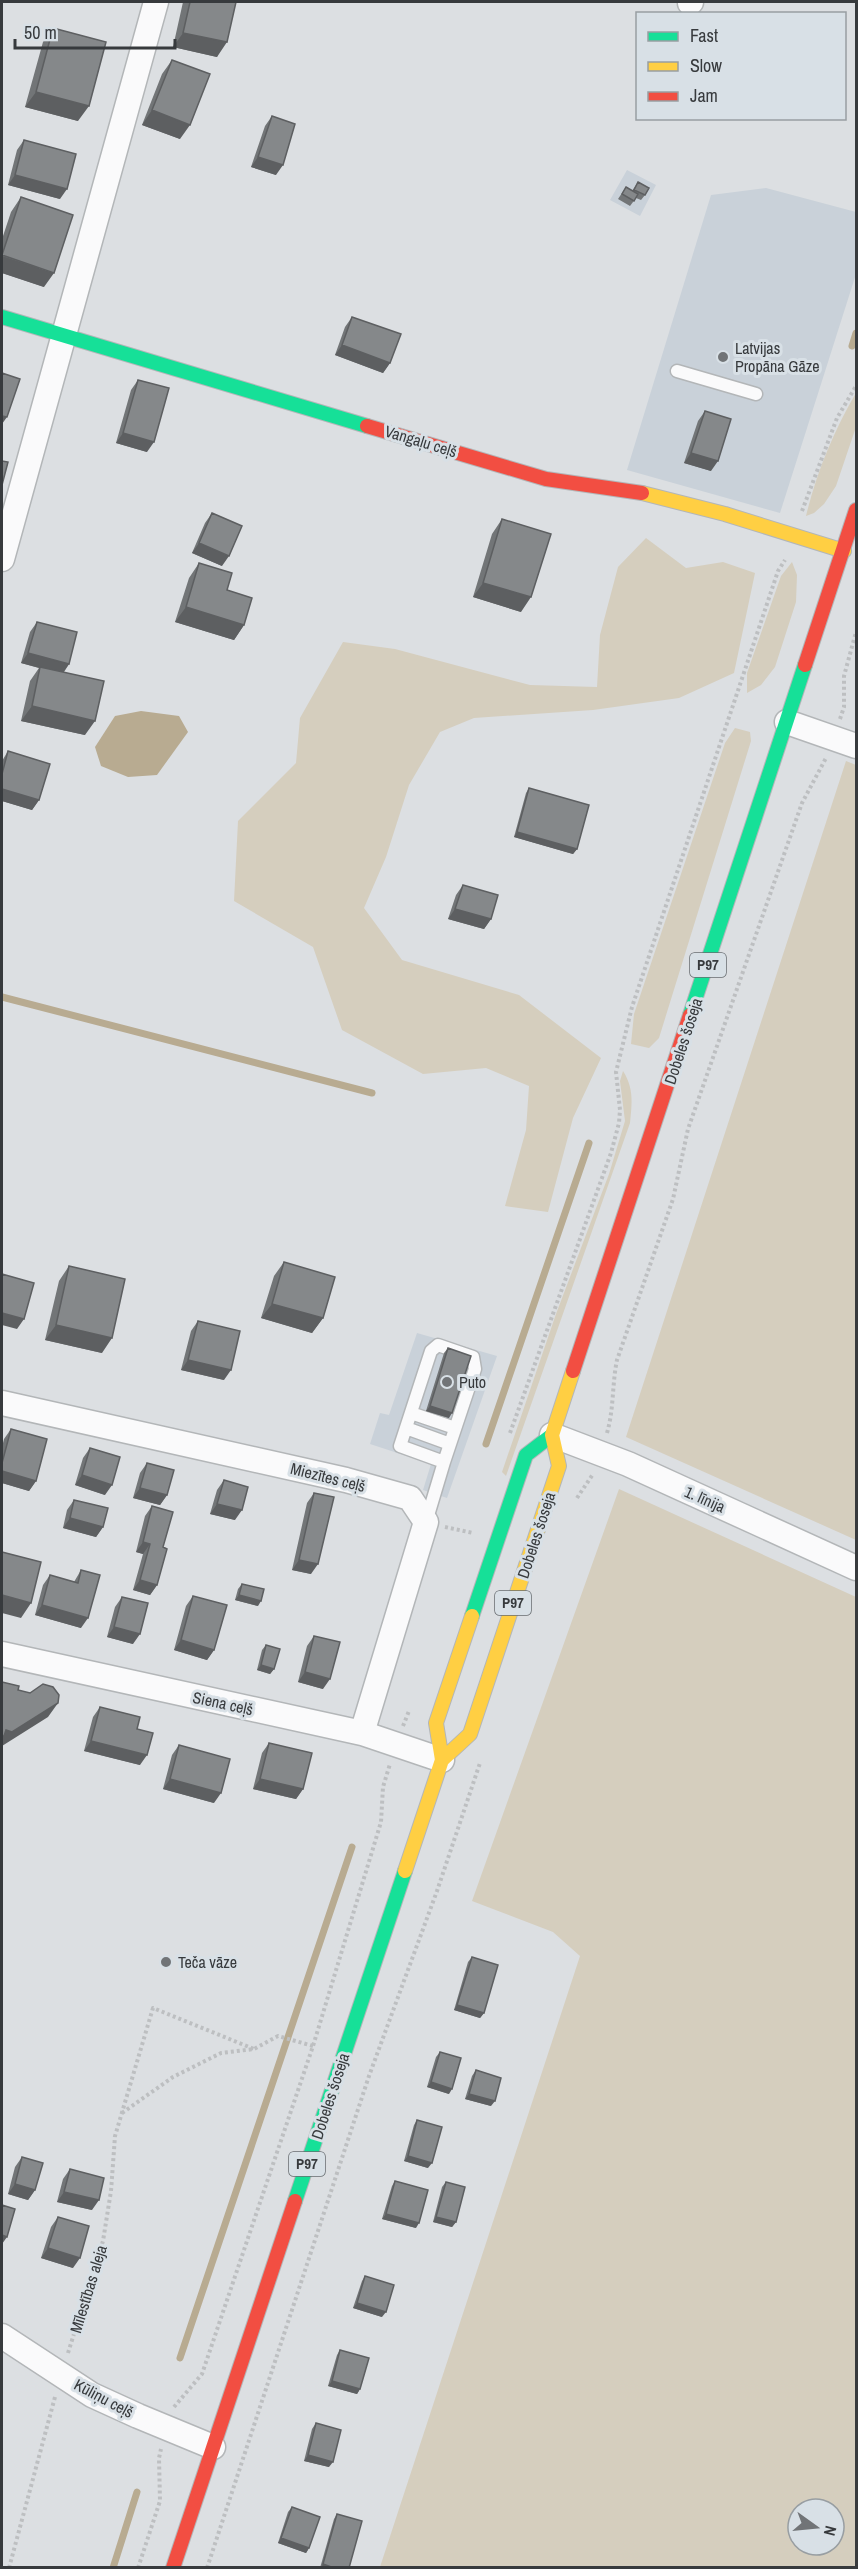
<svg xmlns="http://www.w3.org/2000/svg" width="858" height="2569" font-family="'Archivo Narrow',sans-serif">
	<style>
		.built { fill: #c9d1d9 }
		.green { fill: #d5cebe; fill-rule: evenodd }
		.water { fill: #b8ab91 }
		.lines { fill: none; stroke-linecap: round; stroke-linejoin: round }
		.stream { stroke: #b8ab91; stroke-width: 7 }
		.lane-casing { stroke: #b3b6b8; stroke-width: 15 }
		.street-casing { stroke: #b3b6b8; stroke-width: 27 }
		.fast-casing { stroke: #b3b6b8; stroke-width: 16 }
		.slow-casing { stroke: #b3b6b8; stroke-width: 16 }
		.jam-casing { stroke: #b3b6b8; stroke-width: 16 }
		.path { stroke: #bdbfc1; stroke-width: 4; stroke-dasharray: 3 3; stroke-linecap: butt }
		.lane { stroke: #fafafb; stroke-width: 12 }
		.street { stroke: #fafafb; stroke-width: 24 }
		.fast { stroke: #16e098; stroke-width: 14 }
		.slow { stroke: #ffcf43; stroke-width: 14 }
		.jam { stroke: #f24e42; stroke-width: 14 }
		.wall { fill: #727577 }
		.shaded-wall { fill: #5d5f61 }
		.building { fill: #85888a; stroke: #5d5f61; stroke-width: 1.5 }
		.poi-dot { fill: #717477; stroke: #d8e0e6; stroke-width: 2 }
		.labels { text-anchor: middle; stroke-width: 6; stroke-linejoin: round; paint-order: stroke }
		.shield { fill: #d8e0e6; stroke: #676c70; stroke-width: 1.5 }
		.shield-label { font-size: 15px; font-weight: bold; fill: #373a3d }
		.poi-label { font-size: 16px; fill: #373a3d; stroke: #d8e0e6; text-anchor: start }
		.street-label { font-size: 16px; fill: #373a3d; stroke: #d8e0e6 }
	</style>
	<rect width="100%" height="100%" fill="#dcdfe2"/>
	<path class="built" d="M627 170 656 185 640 216 610 200Z
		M766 188 856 212V274L780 513 627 470 711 195Z
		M417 1333 497 1356 447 1498 423 1490 431 1464 370 1444 380 1413 389 1415Z"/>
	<path class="green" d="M856 393V427L836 486 824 504 814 513 806 516C816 474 834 430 856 393Z
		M646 538 686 568 723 562 755 573 734 673 679 698 593 710 474 718 440 732 409 785 386 857 364 908 402 960 519 995 601 1058 573 1118 548 1212 505 1206 526 1130 529 1086 486 1068 423 1074 342 1030 313 947 234 901 238 821 296 763 300 718 343 642 395 649 530 685 597 687 600 635 618 567Z
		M792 562 797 575 796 602 775 667 761 685 747 693V673L781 576Z
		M735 728 750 732 751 741 659 1038 649 1048 631 1044 634 1014 725 743Z
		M846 761 856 765V1540L626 1437Z
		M623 1071C634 1088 632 1103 630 1123L506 1476 502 1472 556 1314 609 1174 625 1121 620 1081Z
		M619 1489 856 1597V2567H380L580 1956 553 1932 472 1901ZM798 2509H834V2545H798Z"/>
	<path class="water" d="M141 711 179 716 188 732 157 775 128 777 101 766 95 747 115 716Z"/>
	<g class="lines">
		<path class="stream" d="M852 346 856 333
			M2 997 372 1093
			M486 1444 589 1143
			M180 2358 352 1847
			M113 2568 137 2492"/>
		<g class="lane-casing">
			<path id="lane" d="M677 371 756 394
				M411 1413 455 1428
				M406 1428 450 1444
				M426 1522 444 1462 475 1369 473 1357 438 1345 431 1351 400 1446 444 1462"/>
		</g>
		<g class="street-casing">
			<path id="street" d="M690 3 691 2
				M2 559 156 2
				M787 722 856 746
				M2 1403 346 1480 410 1498 426 1522 362 1733
				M552 1435 628 1464 856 1568
				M2 1654 362 1733 442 1760
				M2 2336 92 2395 138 2416 213 2447"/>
		</g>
		<g class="fast-casing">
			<path id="fast" d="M2 317 367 426
				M690 1015 805 665
				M472 1616 526 1455 552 1435
				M295 2201 405 1871"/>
		</g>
		<g class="slow-casing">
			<path id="slow" d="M642 493 725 514 844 551
				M442 1760 470 1734 559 1466 552 1435 573 1371
				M405 1871 442 1760 436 1723 472 1616"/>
		</g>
		<g class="jam-casing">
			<path id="jam" d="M367 426 546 479 642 493
				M805 665 856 510
				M573 1371 690 1015
				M173 2568 295 2201"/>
		</g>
		<path class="path" d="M802 511 837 418 856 386
			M840 719 844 707V676L856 632
			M510 1433 611 1153 619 1123 620 1110 616 1072 632 1007 778 571 785 560
			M607 1433C614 1409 612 1384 617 1360L673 1199 688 1129 802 803 826 758
			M577 1498 593 1474
			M445 1527 473 1533
			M403 1726 409 1711
			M122 2113 173 2077 221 2053 254 2049 278 2036 313 2046
			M68 2353 103 2241 111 2191 115 2136 153 2008 254 2049
			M174 2407 202 2374 313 2046 381 1822 383 1787 390 1764
			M9 2568 55 2397
			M138 2568 160 2501 159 2458 161 2449
			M207 2568 369 2076 437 1891 480 1763"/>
		<use href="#lane" class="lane"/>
		<use href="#street" class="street"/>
		<use href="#fast" class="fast"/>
		<use href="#slow" class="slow"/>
		<use href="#jam" class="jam"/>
	</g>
	<path class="wall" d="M183 2H236L217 57 173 47Z
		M53 28 78 121 25 107 43 42Z
		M172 60 180 139 142 125 162 74Z
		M272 116 276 175 251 167 265 126Z
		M24 140 60 199 8 185 17 150Z
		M638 182 645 195 641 200 636 198 630 206 618 199 626 187 632 191Z
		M21 197 44 287 2 273V239L11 212Z
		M352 317 390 363 383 373 335 355 345 327Z
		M138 380 147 452 116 443 131 390Z
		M705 411 711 471 684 463 698 421Z
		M212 513 222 566 192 553 205 523Z
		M502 519 521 612 473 597 492 534Z
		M199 563 227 590 244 625 234 640 175 622 189 578Z
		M37 622 69 664 64 672 85 735 21 721 30 681 39 668 21 663 30 632Z
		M8 751 39 800 32 810 2 801V761Z
		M529 788 577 849 573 854 514 837 526 793Z
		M463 885 491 919 484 929 448 919 456 895Z
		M284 1262 323 1318 312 1333 261 1318 274 1276Z
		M69 1266 102 1353 45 1340 59 1281Z
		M198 1321 224 1380 181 1370 191 1331Z
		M448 1348 449 1418 426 1411 444 1353Z
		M11 1429 36 1481 29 1491 2 1483V1447L4 1439Z
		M90 1448 105 1495 75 1485 83 1458Z
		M147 1463 167 1495 160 1505 133 1498 140 1473Z
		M224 1480 235 1520 210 1514 217 1490Z
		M314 1493 311 1574 292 1570 307 1503Z
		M74 1500 103 1527 96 1537 63 1528 67 1510Z
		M152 1506 163 1547 157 1585 150 1595 133 1590 143 1554 136 1552 145 1516Z
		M81 1570V1628L35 1615 43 1585 50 1575 74 1582Z
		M242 1584 258 1606 235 1600 238 1589Z
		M193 1596 214 1650 207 1660 174 1650 186 1606Z
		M122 1597 133 1644 107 1637 115 1607Z
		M314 1636 323 1689 298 1682 307 1646Z
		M266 1645 274 1669 270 1674 257 1670 262 1650Z
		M100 1707 137 1729 140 1765 84 1751 93 1717Z
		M269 1743 303 1789 296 1799 253 1789 262 1753Z
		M179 1745 214 1803 163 1789 172 1755Z
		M472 1957 484 2013 480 2018 454 2010 468 1962Z
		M440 2052 449 2094 427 2087 436 2057Z
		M476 2070 491 2106 465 2099 472 2076Z
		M417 2120 428 2168 404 2161 414 2125Z
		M22 2157 35 2190 28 2200 8 2194 15 2167Z
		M70 2169 92 2210 57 2202 63 2179Z
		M395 2181 416 2228 382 2219 392 2186Z
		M446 2182 456 2222 452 2227 433 2222 442 2187Z
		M58 2217 73 2268 41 2258 51 2227Z
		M365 2276 382 2317 353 2308 362 2281Z
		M340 2350 360 2389 357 2394 328 2386 337 2355Z
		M316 2423 329 2467 304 2461 312 2429Z
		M292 2507 309 2548 306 2553 278 2543 288 2512Z
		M337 2514 349 2568H320L334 2519Z"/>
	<path class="shaded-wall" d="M183 33 227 42 217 57 173 47Z
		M36 92 89 106 78 121 25 107Z
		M152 110 190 125 180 139 142 125Z
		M258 157 283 165 276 175 251 167Z
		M15 175 67 189 60 199 8 185Z
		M2 256 54 273 44 287 2 273Z
		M342 345 390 363 383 373 335 355Z
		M2 416 7 417 2 424Z
		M123 433 154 442 147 452 116 443Z
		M691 453 718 461 711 471 684 463Z
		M199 543 229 556 222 566 192 553Z
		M483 583 531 597 521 612 473 597Z
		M186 607 244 625 234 640 175 622Z
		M28 653 69 664 62 674 21 663Z
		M32 706 95 721 85 735 21 721Z
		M2 789 39 800 32 810 2 801Z
		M517 832 577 849 573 854 514 837Z
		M455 909 491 919 484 929 448 919Z
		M272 1304 323 1318 312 1333 261 1318Z
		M2 1313 24 1319 17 1329 2 1325Z
		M56 1325 112 1338 102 1353 45 1340Z
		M188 1360 231 1370 224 1380 181 1370Z
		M430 1406 452 1413 449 1418 426 1411Z
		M2 1471 36 1481 29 1491 2 1483Z
		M82 1475 112 1485 105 1495 75 1485Z
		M140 1488 167 1495 160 1505 133 1498Z
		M217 1504 242 1510 235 1520 210 1514Z
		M70 1518 103 1527 96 1537 63 1528Z
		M143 1542 150 1544 143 1554 136 1552Z
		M299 1560 318 1564 311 1574 292 1570Z
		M140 1580 157 1585 150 1595 133 1590Z
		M2 1595 31 1603 21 1618 2 1613Z
		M239 1595 261 1601 258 1606 235 1600Z
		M42 1605 88 1618 81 1628 35 1615Z
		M114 1627 140 1634 133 1644 107 1637Z
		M181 1640 214 1650 207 1660 174 1650Z
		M261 1665 274 1669 270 1674 257 1670Z
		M305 1672 330 1679 323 1689 298 1682Z
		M58 1703 48 1717 2 1746V1736L6 1730Z
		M91 1741 147 1755 140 1765 84 1751Z
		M170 1779 221 1793 214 1803 163 1789Z
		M260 1779 303 1789 296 1799 253 1789Z
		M457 2005 484 2013 480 2018 454 2010Z
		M431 2082 452 2089 449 2094 427 2087Z
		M469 2094 495 2101 491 2106 465 2099Z
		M408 2156 432 2163 428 2168 404 2161Z
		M15 2184 35 2190 28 2200 8 2194Z
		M64 2192 99 2200 92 2210 57 2202Z
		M386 2214 419 2223 416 2228 382 2219Z
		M436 2217 456 2222 452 2227 433 2222Z
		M2 2235 7 2237 2 2244Z
		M48 2248 80 2258 73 2268 41 2258Z
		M357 2303 386 2312 382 2317 353 2308Z
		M332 2381 360 2389 357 2394 328 2386Z
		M308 2455 333 2462 329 2467 304 2461Z
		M281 2538 309 2548 306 2553 278 2543Z
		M323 2564 334 2568H321Z"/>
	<path class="building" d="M190 2H236L227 42 183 33Z
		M53 28 106 42 89 106 36 92Z
		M172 60 210 74 190 125 152 110Z
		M272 116 295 124 283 165 258 157Z
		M24 140 76 154 67 189 15 175Z
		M638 182 649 188 645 195 634 190Z
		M626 187 638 194 634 201 622 194Z
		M21 197 73 215 54 273 2 255Z
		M352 317 401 334 390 363 342 345Z
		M2 373 20 379 7 417 2 416Z
		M138 380 169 388 154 442 123 433Z
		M705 411 731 419 718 461 691 453Z
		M2 461 8 462 2 485Z
		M212 513 242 526 229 556 199 543Z
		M502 519 551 534 531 597 483 583Z
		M199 563 232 573 227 590 252 598 244 625 186 607Z
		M37 622 77 632 69 664 28 653Z
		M40 667 104 681 95 721 32 706Z
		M8 751 50 764 39 800 2 789V774Z
		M529 788 589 805 577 849 517 832Z
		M463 885 498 895 491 919 455 909Z
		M284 1262 335 1277 323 1318 272 1304Z
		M69 1266 125 1279 112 1338 56 1325Z
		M2 1274 34 1283 24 1319 2 1313Z
		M198 1321 240 1331 231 1370 188 1360Z
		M448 1348 471 1356 452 1413 430 1406Z
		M11 1429 47 1439 36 1481 2 1471V1463Z
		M90 1448 120 1457 112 1485 82 1475Z
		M147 1463 174 1470 167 1495 140 1488Z
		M224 1480 248 1487 242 1510 217 1504Z
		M314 1493 334 1497 318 1564 299 1560Z
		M74 1500 108 1508 103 1527 70 1518Z
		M152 1506 173 1512 163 1547 167 1549 157 1585 140 1580 150 1544 143 1542Z
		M2 1552 41 1562 31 1603 2 1595Z
		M81 1570 100 1575 88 1618 42 1605 50 1575 78 1583Z
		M242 1584 264 1589 261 1601 239 1595Z
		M193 1596 227 1605 214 1650 181 1640Z
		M122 1597 148 1603 140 1634 114 1627Z
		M314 1636 340 1642 330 1679 305 1672Z
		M266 1645 280 1649 274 1669 261 1665Z
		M2 1682 19 1686 18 1690 30 1693 43 1684 53 1687 59 1695 58 1703 12 1732 6 1730 4 1736H2Z
		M100 1707 140 1717 137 1729 153 1733 147 1755 91 1741Z
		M269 1743 312 1753 303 1789 260 1779Z
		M179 1745 230 1759 221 1793 170 1779Z
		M472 1957 498 1965 484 2013 457 2005Z
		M440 2052 461 2058 452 2089 431 2082Z
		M476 2070 501 2078 495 2101 469 2094Z
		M417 2120 442 2127 432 2163 408 2156Z
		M22 2157 43 2163 35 2190 15 2184Z
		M70 2169 104 2178 99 2200 64 2192Z
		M395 2181 428 2190 419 2223 386 2214Z
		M446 2182 465 2187 456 2222 436 2217Z
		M2 2205 15 2209 7 2237 2 2235Z
		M58 2217 89 2226 80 2258 48 2248Z
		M365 2276 394 2285 386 2312 357 2303Z
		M340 2350 369 2358 360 2389 332 2381Z
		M316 2423 341 2430 333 2462 308 2455Z
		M292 2507 320 2517 309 2548 281 2538Z
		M337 2514 362 2521 349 2568H334L323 2564Z"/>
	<g class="poi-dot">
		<circle cx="723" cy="357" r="6"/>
		<circle cx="447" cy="1382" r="6"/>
		<circle cx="166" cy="1962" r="6"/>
	</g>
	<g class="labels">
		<g class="shield">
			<rect x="690" y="953" width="36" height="24" rx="4.5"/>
			<rect x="495" y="1591" width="36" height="24" rx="4.5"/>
			<rect x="289" y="2152" width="36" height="24" rx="4.5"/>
		</g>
		<g class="shield-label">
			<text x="708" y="970">P97</text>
			<text x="513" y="1608">P97</text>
			<text x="307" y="2169">P97</text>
		</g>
		<g class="poi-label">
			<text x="735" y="354">Latvijas<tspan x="735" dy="18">Propāna Gāze</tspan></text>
			<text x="459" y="1388">Puto</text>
			<text x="178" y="1968">Teča vāze</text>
		</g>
		<g class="street-label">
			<text transform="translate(421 441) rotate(17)" y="6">Vangaļu ceļš</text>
			<text transform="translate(683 1041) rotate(-72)" y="6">Dobeles šoseja</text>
			<text transform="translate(328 1477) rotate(14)" y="6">Miezītes ceļš</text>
			<text transform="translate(705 1499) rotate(24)" y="6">1. līnija</text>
			<text transform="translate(536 1535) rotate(-72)" y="6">Dobeles šoseja</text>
			<text transform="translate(223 1703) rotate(12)" y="6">Siena ceļš</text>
			<text transform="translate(330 2096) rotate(-72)" y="6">Dobeles šoseja</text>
			<text transform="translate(88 2289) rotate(-73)" y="6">Mīlestības aleja</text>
			<text transform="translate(104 2398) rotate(28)" y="6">Kūliņu ceļš</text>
		</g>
	</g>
	<rect width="858" height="2569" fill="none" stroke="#373a3d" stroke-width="6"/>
	<rect x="636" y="12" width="210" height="108" fill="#d8e0e6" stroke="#989ea2" stroke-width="1.5"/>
	<rect x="648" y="32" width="30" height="9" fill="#16e098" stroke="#989ea2" stroke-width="1.5"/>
	<text x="690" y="42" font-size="18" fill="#373a3d">Fast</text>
	<rect x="648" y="62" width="30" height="9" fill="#ffcf43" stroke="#989ea2" stroke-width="1.5"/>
	<text x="690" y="72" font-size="18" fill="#373a3d">Slow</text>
	<rect x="648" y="92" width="30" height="9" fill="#f24e42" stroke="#989ea2" stroke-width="1.5"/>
	<text x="690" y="102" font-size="18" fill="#373a3d">Jam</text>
	<g transform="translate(816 2527) rotate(105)"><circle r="28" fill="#d8e0e6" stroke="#989ea2" stroke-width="1.5"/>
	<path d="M0-4.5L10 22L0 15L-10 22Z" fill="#717477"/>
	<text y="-9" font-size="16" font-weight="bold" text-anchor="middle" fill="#373a3d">N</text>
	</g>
	<path d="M15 39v9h160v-9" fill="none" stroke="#373a3d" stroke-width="3"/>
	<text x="24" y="39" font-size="18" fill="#373a3d" stroke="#d8e0e6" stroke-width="4.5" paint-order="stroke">50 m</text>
</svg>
